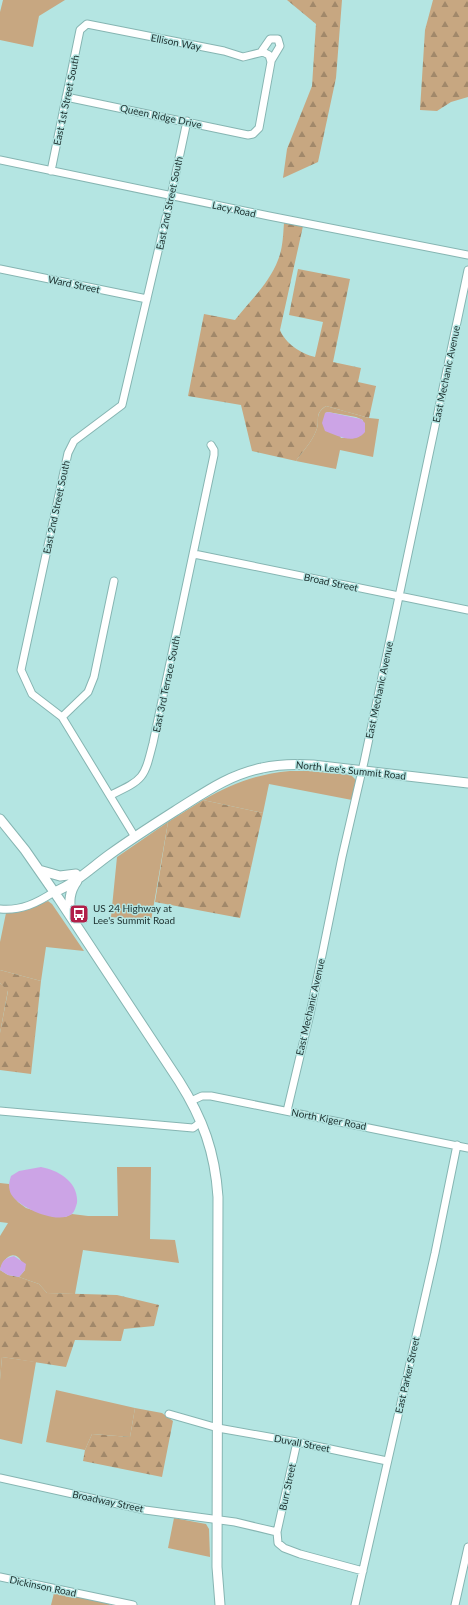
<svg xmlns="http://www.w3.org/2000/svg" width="468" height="1605" font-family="Lato,sans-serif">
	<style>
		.green { fill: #c7a781; fill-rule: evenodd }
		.forest { fill: url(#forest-firs) }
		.water { fill: #cca4e6 }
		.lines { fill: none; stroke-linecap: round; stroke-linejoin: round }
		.minor-casing { stroke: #86b5b2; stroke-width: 9 }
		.major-casing { stroke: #86b5b2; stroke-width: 11 }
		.minor { stroke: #fff; stroke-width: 7 }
		.major { stroke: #fff; stroke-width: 9 }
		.labels { text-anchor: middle; stroke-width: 3; stroke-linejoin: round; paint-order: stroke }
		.street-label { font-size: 10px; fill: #1c2f2e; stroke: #b4e5e2 }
		.poi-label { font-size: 10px; fill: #1c2f2e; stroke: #b4e5e2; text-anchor: start }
	</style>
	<defs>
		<pattern id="forest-firs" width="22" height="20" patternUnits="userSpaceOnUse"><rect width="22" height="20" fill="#c7a781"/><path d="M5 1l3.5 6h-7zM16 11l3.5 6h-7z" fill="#a1886a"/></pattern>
	</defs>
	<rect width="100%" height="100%" fill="#b4e5e2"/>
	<path class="green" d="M3 0H65L39 16 33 47 0 40V12Z
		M326 406 369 418 379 419 373 457 340 450 336 469 296 461C302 452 312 442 316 431 321 421 313 415 326 406ZM328 412 356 417 363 420 355 438H341L325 413Z
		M290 771H308L351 775 356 780 352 800 269 784 263 813 203 800C232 784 256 774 290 771Z
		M168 822 151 921 111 917 117 857Z
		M48 901 52 904 84 951 46 947 41 981 0 970V942L6 913 24 911Z
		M0 983 8 990 0 1033Z
		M117 1167H151L150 1239 175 1240 179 1263 83 1250 75 1294 47 1293 39 1284 19 1277 25 1270C23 1267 22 1261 19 1258 10 1250 2 1262 0 1270V1236L8 1223 0 1222V1183L9 1184 11 1193 18 1202 26 1208 39 1212 54 1217H65L72 1214 88 1216H118Z
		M2 1357 36 1362 22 1444 0 1439V1380Z
		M56 1390 135 1408 130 1437 92 1434 85 1450 46 1442Z
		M174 1518 206 1524 209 1529 210 1557 168 1548Z
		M54 1593 112 1602 109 1605H51Z"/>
	<path class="forest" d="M287 0H342L336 78 318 162 283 178 287 149 312 86 316 24Z
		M433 0H468V97L451 102 437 111 420 110 425 30Z
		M284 223 303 226 280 330C285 343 301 354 315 357L323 322 289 315 298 269 350 279 333 362 361 368 358 382 376 386 369 418 326 406C313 414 321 421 316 431 312 442 302 452 296 461L252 451 241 405 188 396 204 314 235 320C250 301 270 282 278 260 283 248 283 235 284 223Z
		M203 800 263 813 240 918 155 902 168 822Z
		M0 970 41 981 31 1074 0 1070V1033L8 991 0 983Z
		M0 1270 8 1275 19 1277 39 1284 47 1293 117 1295 159 1305 154 1326 124 1329 121 1341 75 1340 66 1367 2 1357 0 1380Z
		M135 1408 162 1413 173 1421 162 1477 83 1461 85 1450 92 1434 130 1437Z"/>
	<path class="water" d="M328 412 361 419 365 423V432C354 445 338 436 325 431L322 423 325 413Z
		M41 1167C58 1170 79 1182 77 1203 76 1206 75 1211 72 1214 58 1225 19 1208 11 1194 8 1188 9 1182 11 1176L19 1171Z
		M14 1256 26 1264 25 1270 19 1277 8 1275 0 1270C2 1260 5 1258 14 1256Z"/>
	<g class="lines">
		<g class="minor-casing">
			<path id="minor" d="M261 52 270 39H278L280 46 271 61
				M0 160 269 216 468 255
				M51 171 80 30 87 24 224 51 243 57 263 52 269 55 271 62 259 128 253 134 248 135 66 97
				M0 269 147 299
				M194 554 468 610
				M62 717 88 692 94 677 114 581
				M111 795C144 779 144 779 153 743L214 455V450L211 445
				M135 837 62 717 32 694 21 670 68 453 74 441 122 405 171 196 187 121
				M0 909C21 911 37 903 54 892
				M191 1101 202 1096H211L468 1148
				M0 1111 193 1128 201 1122
				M287 1111 310 1014 342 857 364 762 468 270
				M169 1414 218 1428 297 1442 387 1461
				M297 1442 277 1532 278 1543 284 1548 300 1554 363 1571
				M0 1478 145 1510 235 1522 277 1532
				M0 1577 133 1605
				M355 1605 435 1253 457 1145
				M455 1605 468 1547"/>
		</g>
		<g class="major-casing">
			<path id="major" d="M0 819 25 850 59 899 179 1081C203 1119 215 1152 218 1197L217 1567 220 1605
				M39 870 60 876 76 874
				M54 892C75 884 91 868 109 855 131 839 153 825 175 811 204 793 228 775 262 768 279 764 296 764 313 765L468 783
				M71 914C69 902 69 892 77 881"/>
		</g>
		<use href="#minor" class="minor"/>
		<use href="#major" class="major"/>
	</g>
	<defs>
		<g id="bus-square" transform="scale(1)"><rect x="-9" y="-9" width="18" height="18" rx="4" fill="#b11f49" stroke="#b4e5e2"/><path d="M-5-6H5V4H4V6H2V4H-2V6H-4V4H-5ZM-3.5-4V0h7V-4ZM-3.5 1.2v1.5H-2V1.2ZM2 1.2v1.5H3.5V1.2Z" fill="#fff"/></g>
	</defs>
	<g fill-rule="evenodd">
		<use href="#bus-square" x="79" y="914"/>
	</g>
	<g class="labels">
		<g class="street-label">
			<text transform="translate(176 42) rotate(11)" y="4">Ellison Way</text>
			<text transform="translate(66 100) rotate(-78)" y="4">East 1st Street South</text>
			<text transform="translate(161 116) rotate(12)" y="4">Queen Ridge Drive</text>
			<text transform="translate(169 203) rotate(-78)" y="4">East 2nd Street South</text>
			<text transform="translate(234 209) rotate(12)" y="4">Lacy Road</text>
			<text transform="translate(74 284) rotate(12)" y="4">Ward Street</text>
			<text transform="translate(446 374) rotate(-78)" y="4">East Mechanic Avenue</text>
			<text transform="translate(56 507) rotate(-78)" y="4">East 2nd Street South</text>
			<text transform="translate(331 582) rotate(12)" y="4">Broad Street</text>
			<text transform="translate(166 684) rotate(-78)" y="4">East 3rd Terrace South</text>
			<text transform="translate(379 690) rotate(-78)" y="4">East Mechanic Avenue</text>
			<text transform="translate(351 770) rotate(6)" y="4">North Lee's Summit Road</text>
			<text transform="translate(310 1007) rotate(-77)" y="4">East Mechanic Avenue</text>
			<text transform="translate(329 1119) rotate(11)" y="4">North Kiger Road</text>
			<text transform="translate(407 1375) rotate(-77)" y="4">East Parker Street</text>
			<text transform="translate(302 1443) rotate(11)" y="4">Duvall Street</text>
			<text transform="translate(287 1487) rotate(-78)" y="4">Burr Street</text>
			<text transform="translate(108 1501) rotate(12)" y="4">Broadway Street</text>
			<text transform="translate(43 1586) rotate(12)" y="4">Dickinson Road</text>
		</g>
		<g class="poi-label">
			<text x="93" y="912">US 24 Highway at<tspan x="93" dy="12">Lee's Summit Road</tspan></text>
		</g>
	</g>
</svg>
